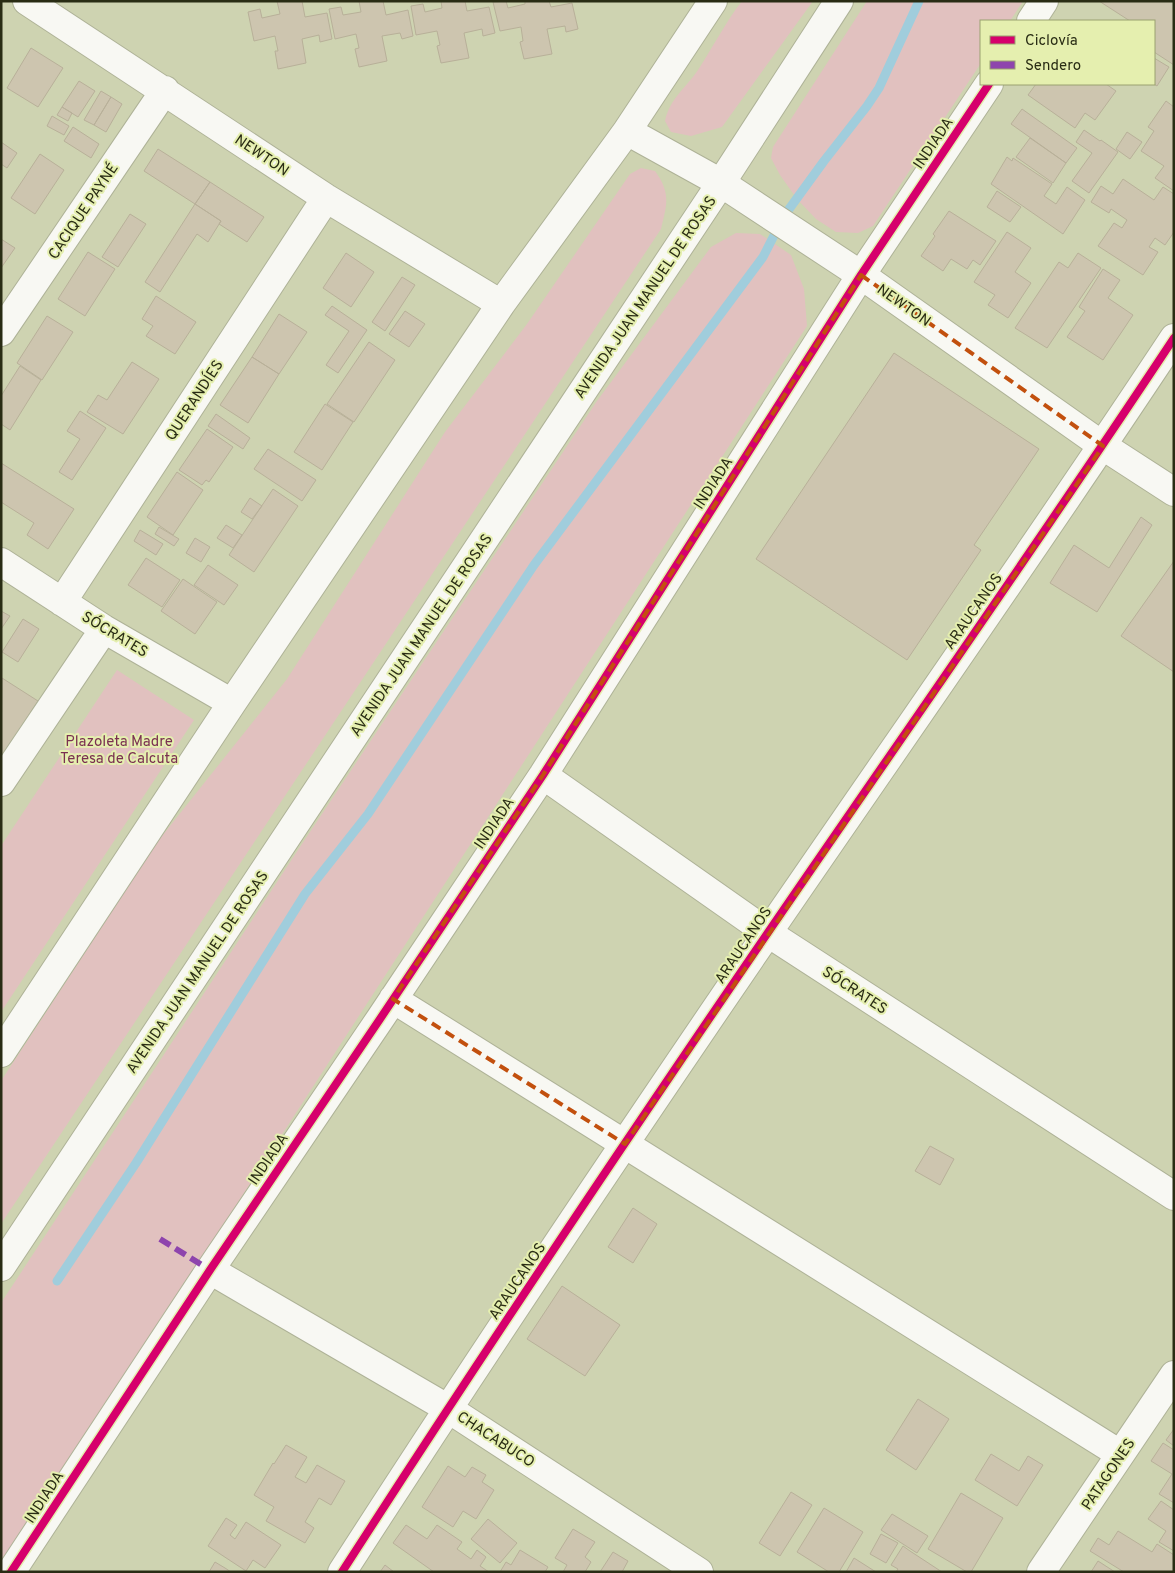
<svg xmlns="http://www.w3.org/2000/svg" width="1175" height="1573" font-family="Overpass,sans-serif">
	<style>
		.green { fill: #e1c1bf }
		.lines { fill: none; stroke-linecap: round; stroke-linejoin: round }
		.stream { stroke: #a0cddc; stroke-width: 9 }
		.building { fill: #cdc5af; stroke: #b8b099 }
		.minor-casing { stroke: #aeb297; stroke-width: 30 }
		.major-casing { stroke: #aeb297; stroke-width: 30 }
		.minor { stroke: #f8f8f3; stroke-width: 28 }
		.major { stroke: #f8f8f3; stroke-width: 28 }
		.quiet { stroke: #8e44ad; stroke-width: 6; stroke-dasharray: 12 6; stroke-linecap: butt }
		.cycleway-casing { stroke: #e5efaf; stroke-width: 11 }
		.cycleway { stroke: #d6006c; stroke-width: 8 }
		.marked { fill: none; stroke: #c2500e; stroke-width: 4; stroke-dasharray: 10 6; stroke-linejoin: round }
		.labels { text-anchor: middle; stroke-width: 4; stroke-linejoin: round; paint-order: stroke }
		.street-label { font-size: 15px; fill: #292c14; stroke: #e5efaf }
		.park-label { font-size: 15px; fill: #7a3051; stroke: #e5efaf }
	</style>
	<rect width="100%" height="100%" fill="#ced3b1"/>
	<path class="green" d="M742 1H813L722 127 691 136 671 132 665 121C670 98 686 88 698 70 713 47 725 23 742 1Z
		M867 1H1023L1010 21H981V63L873 226 858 233 836 232 816 219 797 199 780 175 771 158 773 147Z
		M641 168 655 171C671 193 667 204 661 229L1 1224V1081L158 841 287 679 445 432 527 324 630 174Z
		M736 233 760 234 791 255 804 289 807 326 1 1567V1303L298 850 597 401 711 247Z
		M117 670 194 720 1 1012V846Z"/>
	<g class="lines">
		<path class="stream" d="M57 1281 136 1163 305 894 368 814 534 565 763 257 784 216 824 161 867 106 879 88 919 1"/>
	</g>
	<path class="building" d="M277 1H302L305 17 327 13 332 39 320 42 319 35 302 39 306 63 278 69 275 51H278L275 36 254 41 248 12 260 9 262 18 280 14Z
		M359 1H383L386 15 408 10 413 36 402 39 400 33 382 36 387 61 359 67 355 49 359 48 356 34 335 39 329 9 341 7 343 15 361 12Z
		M441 1H465L467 11 489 7 495 33 483 36 482 29 464 33 469 58 441 63 437 46 440 45 437 31 416 35 411 6 423 4 425 12 442 8Z
		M506 1 508 8 525 4V1H549L551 7 572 3 578 29 566 32 565 26 547 29 552 54 524 59 520 42 523 41 521 27 500 31 493 2Z
		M1099 1H1174V65L1154 52V21H1130Z
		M31 48 63 68 38 107 7 88Z
		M1154 58 1169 67 1157 86 1154 84Z
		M79 81 95 91 78 117 62 107Z
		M1036 84H1106L1116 91 1095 120 1085 113 1075 128 1028 95Z
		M101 91 111 97 94 125 84 120Z
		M111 97 122 104 106 132 94 125Z
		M1166 101 1174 107V191L1155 178 1164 166 1141 151 1154 131 1148 127Z
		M62 107 72 113 68 121 57 115Z
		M1022 109 1077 148 1066 163 1011 124Z
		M52 116 69 126 64 135 47 126Z
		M73 127 99 144 91 158 64 141Z
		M1084 130 1100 141 1101 140 1118 152 1089 193 1072 181 1092 153 1076 142Z
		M1127 132 1142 142 1130 159 1116 149Z
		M1030 138 1066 163 1053 183 1016 157Z
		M1 142 17 153 7 168 1 164Z
		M158 149 210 182 195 204 144 171Z
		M40 154 64 170 35 214 11 198Z
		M1007 157 1012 161 1013 158 1052 184 1044 196 1056 204 1067 187 1085 200 1063 234 991 184Z
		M1123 179 1154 200 1163 187 1174 194V232L1165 245 1155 238 1149 247 1158 252 1143 275 1098 246 1114 223 1122 228 1127 220 1111 209 1109 213 1091 202 1101 186 1113 194Z
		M210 182 264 217 247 242 219 224 221 221 195 204Z
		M997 191 1021 207 1010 222 987 207Z
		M195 204 221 221 208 242 197 234 160 292 145 282Z
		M949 211 996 241 980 265 973 260 967 269 951 259 943 271 921 256 935 236 933 234Z
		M130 214 146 224 118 267 102 257Z
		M1007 232 1031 248 1015 272 1031 283 1008 318 988 305 995 295 974 282Z
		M1 239 15 248 1 268Z
		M88 252 115 269 85 316 58 299Z
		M346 253 374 272 351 307 323 288Z
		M1078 253 1101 268 1047 348 1015 328 1059 262 1068 268Z
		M1103 269 1120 280 1108 298 1133 315 1103 360 1067 337 1085 311 1079 307Z
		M402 277 415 285 385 331 372 322Z
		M156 296 196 322 175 354 146 336 153 326 142 319Z
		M332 306 367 330 338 373 326 365 349 331 325 315Z
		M405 311 425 324 409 347 389 334Z
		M279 314 307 332 279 374 252 357Z
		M47 316 73 332 42 380 17 363Z
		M369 342 395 360 354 422 327 404Z
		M894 353 1039 449 974 545 981 550 907 660 756 559Z
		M252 357 279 374 248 423 220 405Z
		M132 362 159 379 123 434 87 412 98 395 107 400Z
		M20 366 41 380 10 430 1 424V396Z
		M325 404 353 422 322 470 294 452Z
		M80 411 106 428 72 480 59 472 80 439 67 431Z
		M216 414 250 438 243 449 208 426Z
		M207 429 233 447 209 482 206 480 202 485 179 470Z
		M268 449 316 480 302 501 254 469Z
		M1 463 74 509 48 549 27 535 34 523 1 502Z
		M177 472 203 490 173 535 147 517Z
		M273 489 298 506 254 572 229 555Z
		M250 498 262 506 252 519 241 512Z
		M1141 517 1152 525 1097 612 1050 583 1074 545 1109 568Z
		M226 525 242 535 233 548 217 538Z
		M159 527 179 539 174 546 155 534Z
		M140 530 163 544 156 555 134 541Z
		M195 538 210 547 201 562 186 553Z
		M146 558 180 580 162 607 128 585Z
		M1174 561V672L1121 636Z
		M208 565 238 585 224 605 194 585Z
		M183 579 217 602 195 634 161 611Z
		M1 611 10 616 1 629Z
		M23 619 39 629 18 662 2 652Z
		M2 678 38 701 3 755 1 753Z
		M930 1146 954 1159 940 1185 915 1171Z
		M633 1208 657 1224 633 1263 608 1247Z
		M562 1286 620 1325 585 1376 527 1339Z
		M918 1399 949 1419 916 1470 886 1450Z
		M1174 1429V1446L1166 1440Z
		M1163 1443 1174 1450V1503L1159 1494 1172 1474 1151 1461Z
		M286 1445 307 1457 295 1477 306 1483 317 1465 345 1481 331 1505 319 1498 305 1522 314 1528 305 1543 266 1521 274 1507 254 1495 273 1463 274 1464Z
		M991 1454 1019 1471 1028 1456 1043 1465 1017 1506 975 1480Z
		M448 1466 465 1477 472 1467 486 1475 482 1482 494 1490 476 1519 463 1511 453 1527 422 1507Z
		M791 1492 812 1505 780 1556 759 1543Z
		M961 1493 1003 1518 971 1572H967L928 1549Z
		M1161 1501 1174 1510V1551L1159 1542 1166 1531 1148 1519Z
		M824 1508 863 1532 839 1572H829L797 1552Z
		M892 1514 928 1536 917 1553 881 1530Z
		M226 1518 237 1525 230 1535 235 1539 246 1522 281 1545 265 1568 253 1560 246 1571 208 1546Z
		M488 1519 517 1543 500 1563 471 1539Z
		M406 1525 427 1539 437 1525 462 1542 457 1549 471 1559 477 1550 486 1557 480 1566 489 1572H434L393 1543Z
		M573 1529 595 1542 585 1557 591 1562 585 1572H563L567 1565 555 1558Z
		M1118 1531 1152 1552 1157 1544 1174 1555V1572H1124L1090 1551 1098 1538 1109 1545Z
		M881 1534 898 1543 886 1563 870 1554Z
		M903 1546 910 1551 942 1572H896L898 1569 891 1565Z
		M520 1550 548 1567 545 1572H500L506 1562 511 1565Z
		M613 1552 628 1561 622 1572H600Z
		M854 1558 876 1572H846Z
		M1098 1561 1115 1572H1091Z
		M215 1562 225 1568 231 1572H209Z
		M385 1565 394 1572H380Z"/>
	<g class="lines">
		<g class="minor-casing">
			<path id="minor" d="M27 1 326 198 501 304
				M1031 21 1044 1
				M627 131 721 183 861 275 1103 446 1174 492
				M1 332 165 90
				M1 562 104 629 232 703
				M62 602 326 198
				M543 775 768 933 1174 1196
				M1 782 104 629
				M393 999 1120 1454
				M1 1053 232 703 501 304 627 131 713 1
				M210 1270 447 1408 699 1572
				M11 1572 210 1270 380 1019 543 775 861 275 989 84
				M342 1572C481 1356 624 1143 769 931 904 734 1042 538 1174 338
				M1041 1572 1174 1375"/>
		</g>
		<g class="major-casing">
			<path id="major" d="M1 1267 721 183 839 1"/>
		</g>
		<use href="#minor" class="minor"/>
		<use href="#major" class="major"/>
		<path class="quiet" d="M160 1239 210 1270"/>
		<g class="cycleway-casing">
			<path id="cycleway" d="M11 1572 210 1270 380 1019 543 775 861 275 989 84
				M342 1572C481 1356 624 1143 769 931 904 734 1042 538 1174 338"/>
		</g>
		<use href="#cycleway" class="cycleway"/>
	</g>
	<path class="marked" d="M861 275 1103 446 625 1144 393 999 543 775Z"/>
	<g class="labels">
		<g class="street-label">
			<text transform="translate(933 143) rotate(-56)" y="5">INDIADA</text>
			<text transform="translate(262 155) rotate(34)" y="5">NEWTON</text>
			<text transform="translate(83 211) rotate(-56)" y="5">CACIQUE PAYNÉ</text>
			<text transform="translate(645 297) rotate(-56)" y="5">AVENIDA JUAN MANUEL DE ROSAS</text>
			<text transform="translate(904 305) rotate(35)" y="5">NEWTON</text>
			<text transform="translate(194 400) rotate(-57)" y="5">QUERANDÍES</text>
			<text transform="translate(713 483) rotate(-57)" y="5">INDIADA</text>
			<text transform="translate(973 611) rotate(-55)" y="5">ARAUCANOS</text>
			<text transform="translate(115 634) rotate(31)" y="5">SÓCRATES</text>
			<text transform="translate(421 635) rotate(-56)" y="5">AVENIDA JUAN MANUEL DE ROSAS</text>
			<text transform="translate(494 823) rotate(-56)" y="5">INDIADA</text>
			<text transform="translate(743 945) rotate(-56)" y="5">ARAUCANOS</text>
			<text transform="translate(197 972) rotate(-56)" y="5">AVENIDA JUAN MANUEL DE ROSAS</text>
			<text transform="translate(855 990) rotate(33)" y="5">SÓCRATES</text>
			<text transform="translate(268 1159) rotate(-56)" y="5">INDIADA</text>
			<text transform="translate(517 1281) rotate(-56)" y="5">ARAUCANOS</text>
			<text transform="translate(496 1439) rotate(33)" y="5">CHACABUCO</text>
			<text transform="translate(1108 1474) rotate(-56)" y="5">PATAGONES</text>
			<text transform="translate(44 1497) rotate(-57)" y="5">INDIADA</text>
		</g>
		<g class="park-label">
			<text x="119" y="746">Plazoleta Madre<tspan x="119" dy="17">Teresa de Calcuta</tspan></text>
		</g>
	</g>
	<rect width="1175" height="1573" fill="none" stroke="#292c14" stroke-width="5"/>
	<rect x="980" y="20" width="175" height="65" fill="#e5efaf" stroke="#9aa171"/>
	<rect x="990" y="36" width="25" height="8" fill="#d6006c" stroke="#9aa171"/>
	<text x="1025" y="45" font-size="15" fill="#292c14">Ciclovía</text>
	<rect x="990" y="61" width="25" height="8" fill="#8e44ad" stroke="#9aa171"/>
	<text x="1025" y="70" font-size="15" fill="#292c14">Sendero</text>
</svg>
